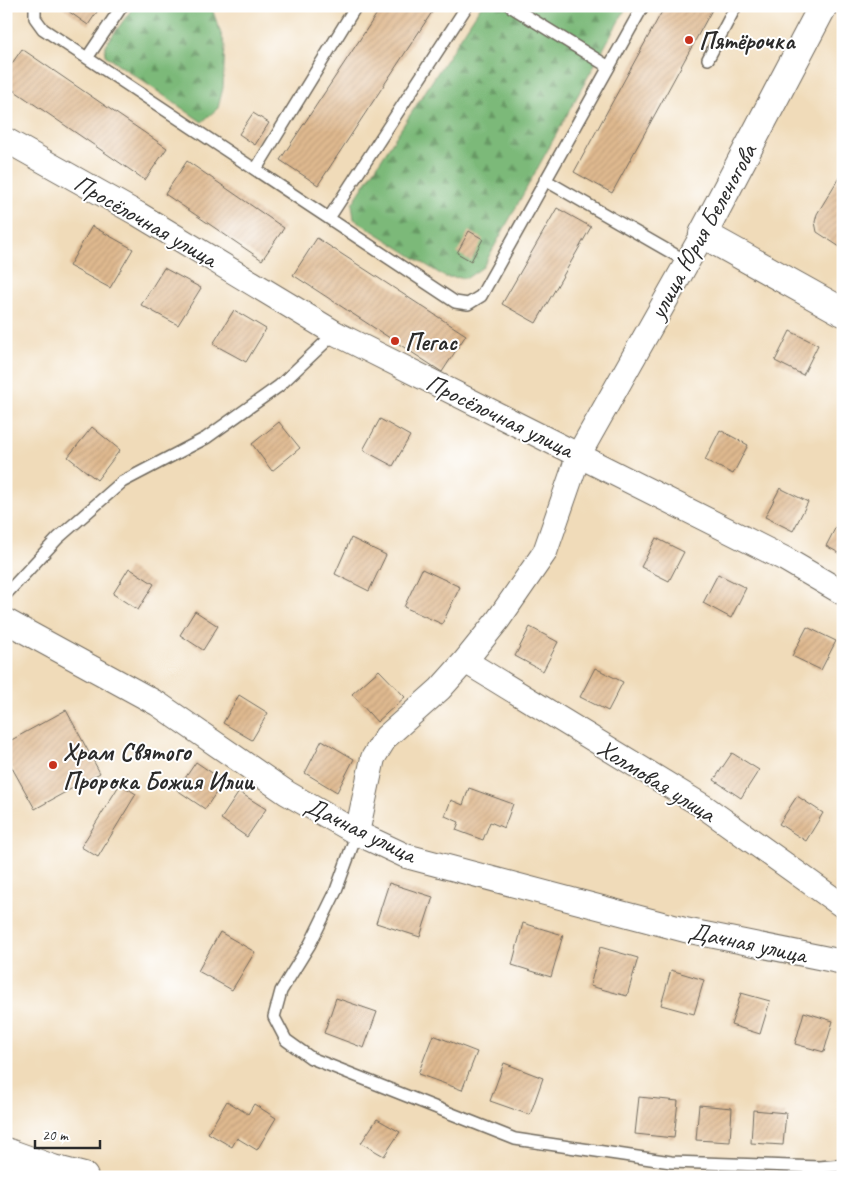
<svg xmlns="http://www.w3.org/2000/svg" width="849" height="1183" font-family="Caveat,sans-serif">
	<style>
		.forest { fill: url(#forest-firs); stroke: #547252 }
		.building { fill: url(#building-hatch) }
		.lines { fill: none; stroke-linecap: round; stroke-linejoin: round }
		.lane-casing { stroke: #70695d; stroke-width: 14 }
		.street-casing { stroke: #70695d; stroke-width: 26 }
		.secondary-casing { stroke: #70695d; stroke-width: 30 }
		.lane { stroke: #fff; stroke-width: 11 }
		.street { stroke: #fff; stroke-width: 24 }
		.secondary { stroke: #fff; stroke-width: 28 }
		.poi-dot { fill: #c8321e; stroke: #fff; stroke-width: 2 }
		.labels { text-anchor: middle; stroke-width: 4; stroke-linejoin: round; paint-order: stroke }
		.poi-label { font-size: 25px; font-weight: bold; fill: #2b2b2b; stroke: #fff; text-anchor: start }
		.street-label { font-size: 25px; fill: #2b2b2b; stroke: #fff }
	</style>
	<defs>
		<pattern id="forest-firs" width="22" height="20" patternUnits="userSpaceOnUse" patternTransform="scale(1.25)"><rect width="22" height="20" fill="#7cb979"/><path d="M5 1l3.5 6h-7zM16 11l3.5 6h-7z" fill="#669763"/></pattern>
		<pattern id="building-hatch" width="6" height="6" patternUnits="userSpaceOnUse" patternTransform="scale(1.25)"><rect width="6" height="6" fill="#dfb98f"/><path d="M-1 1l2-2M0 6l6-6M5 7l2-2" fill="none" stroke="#c09f7c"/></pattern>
	</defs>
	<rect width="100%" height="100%" fill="#fff"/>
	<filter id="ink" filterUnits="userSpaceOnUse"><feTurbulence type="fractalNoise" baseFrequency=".02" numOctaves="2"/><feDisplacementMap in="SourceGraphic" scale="10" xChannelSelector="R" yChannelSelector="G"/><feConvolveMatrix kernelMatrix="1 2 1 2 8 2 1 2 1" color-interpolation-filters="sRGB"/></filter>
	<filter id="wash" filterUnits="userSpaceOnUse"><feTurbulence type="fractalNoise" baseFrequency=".0096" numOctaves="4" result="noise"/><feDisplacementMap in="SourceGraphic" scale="20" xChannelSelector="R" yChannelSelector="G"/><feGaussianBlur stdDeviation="1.12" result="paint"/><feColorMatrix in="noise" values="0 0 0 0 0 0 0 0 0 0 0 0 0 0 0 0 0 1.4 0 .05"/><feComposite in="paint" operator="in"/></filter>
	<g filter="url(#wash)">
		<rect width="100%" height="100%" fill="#f0dbb9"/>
		<path class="forest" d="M134 6H211L225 45 223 88 218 108 202 122 105 55V46Z
			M481 6H627L483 267 467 278 445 277 354 219 352 204Z"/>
		<g id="blocks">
			<path class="building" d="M61 6H101L88 25Z
				M382 6H436L318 185 280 160Z
				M665 6H714L612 193 574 172Z
				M22 49 167 148 145 180 6 85V72Z
				M253 113 269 123 255 145 239 134Z
				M187 161 284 228 262 260 165 194Z
				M843 171V249L817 232 815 222 817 214Z
				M557 208 591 227 536 323 502 304Z
				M92 226 133 249 110 288 69 266Z
				M469 231 483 239 471 261 457 253Z
				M317 238 466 335 442 372 293 275Z
				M164 268 201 288 178 325 141 305Z
				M234 310 266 329 246 362 213 344Z
				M790 331 818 345 803 375 775 361Z
				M380 419 410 436 393 466 363 450Z
				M279 422 300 448 272 471 252 444Z
				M92 427 120 450 97 480 68 457Z
				M720 430 748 445 733 474 705 460Z
				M780 488 808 502 793 531 765 517Z
				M841 517 843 518V555L826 546Z
				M351 538 386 555 369 591 335 574Z
				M656 538 684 552 669 581 641 567Z
				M129 568 154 584 138 610 113 594Z
				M422 569 460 587 442 624 404 607Z
				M718 574 746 588 731 618 703 603Z
				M195 611 218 626 203 650 180 635Z
				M530 627 558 642 543 671 515 656Z
				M807 627 836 641 821 670 792 656Z
				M595 668 623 682 608 711 580 697Z
				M379 670 405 697 377 722 352 694Z
				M239 695 268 713 252 740 223 723Z
				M66 710 100 773 35 809 6 757V743Z
				M322 740 354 759 337 792 305 773Z
				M732 753 759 770 741 798 714 780Z
				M196 762 224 781 205 809 177 790Z
				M120 784 136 794 98 857 81 847Z
				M469 788 513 804 504 828 490 822 483 840 456 830 459 822 445 816 451 800 463 805Z
				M239 792 266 809 247 837 221 819Z
				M797 796 823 813 806 841 779 824Z
				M389 883 433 897 420 937 376 923Z
				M523 923 563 935 551 977 512 965Z
				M220 932 255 952 232 990 198 971Z
				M600 947 638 958 627 996 590 986Z
				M671 970 704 980 694 1014 661 1005Z
				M741 993 770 1001 760 1034 731 1025Z
				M336 998 377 1012 364 1048 324 1033Z
				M804 1012 833 1021 824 1052 795 1044Z
				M433 1035 477 1052 462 1090 418 1074Z
				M504 1063 543 1078 530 1115 490 1101Z
				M639 1097 678 1101 674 1138 635 1134Z
				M227 1101 248 1114 254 1104 276 1118 257 1150 237 1138 232 1147 208 1133Z
				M699 1105 732 1108 730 1142 696 1140Z
				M753 1110 786 1113 783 1145 751 1143Z
				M377 1119 400 1132 384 1156 361 1143Z"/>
		</g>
	</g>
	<g filter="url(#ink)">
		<use href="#blocks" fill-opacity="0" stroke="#70695d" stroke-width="1"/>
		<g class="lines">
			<g class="lane-casing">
				<path id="lane" d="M35 6V18L43 29 87 58
					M122 6 87 58 455 302 468 304 481 296 643 6
					M510 6 609 67
					M708 59 736 6
					M256 169 356 6
					M545 180 686 261
					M329 218 467 6
					M6 594 58 538 122 482 206 438 279 386 335 333
					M357 833 335 893 310 944 281 991 274 1017 286 1040 311 1058 515 1139 671 1162 819 1167 843 1165"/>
			</g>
			<g class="street-casing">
				<path id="street" d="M6 140 138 214 335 333 785 559 843 593
					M6 621 158 704 287 793 357 833 406 856 685 930 843 962
					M465 661 706 808 843 906
					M357 833 373 758 386 737 440 689 465 661 498 620 545 552 579 454 703 234"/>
			</g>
			<g class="secondary-casing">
				<path id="secondary" d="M823 6 703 234 843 312
					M6 1152 53 1169 84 1177"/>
			</g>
			<use href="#lane" class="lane"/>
			<use href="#street" class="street"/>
			<use href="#secondary" class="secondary"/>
		</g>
	</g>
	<g class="poi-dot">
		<circle cx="689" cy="40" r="5"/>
		<circle cx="395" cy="341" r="5"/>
		<circle cx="53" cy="765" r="5"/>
	</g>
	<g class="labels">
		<g class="poi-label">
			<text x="699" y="49">Пятёрочка</text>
			<text x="405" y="350">Пегас</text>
			<text x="63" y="760">Храм Святого<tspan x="63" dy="29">Пророка Божия Илии</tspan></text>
		</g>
		<g class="street-label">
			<text transform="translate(146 220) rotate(30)" y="9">Просёлочная улица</text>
			<text transform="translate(702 231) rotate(-61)" y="9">улица Юрия Беленогова</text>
			<text transform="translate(500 415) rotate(26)" y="9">Просёлочная улица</text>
			<text transform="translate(657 780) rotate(32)" y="9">Холмовая улица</text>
			<text transform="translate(361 829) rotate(26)" y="9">Дачная улица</text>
			<text transform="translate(748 942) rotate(12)" y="9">Дачная улица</text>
		</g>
	</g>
	<rect width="849" height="1183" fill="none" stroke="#fff" stroke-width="25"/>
	<path d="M35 1140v8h65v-8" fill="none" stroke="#2b2b2b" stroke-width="2.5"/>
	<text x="42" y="1140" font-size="15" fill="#2b2b2b" stroke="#ffffff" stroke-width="4" paint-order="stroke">20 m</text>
</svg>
